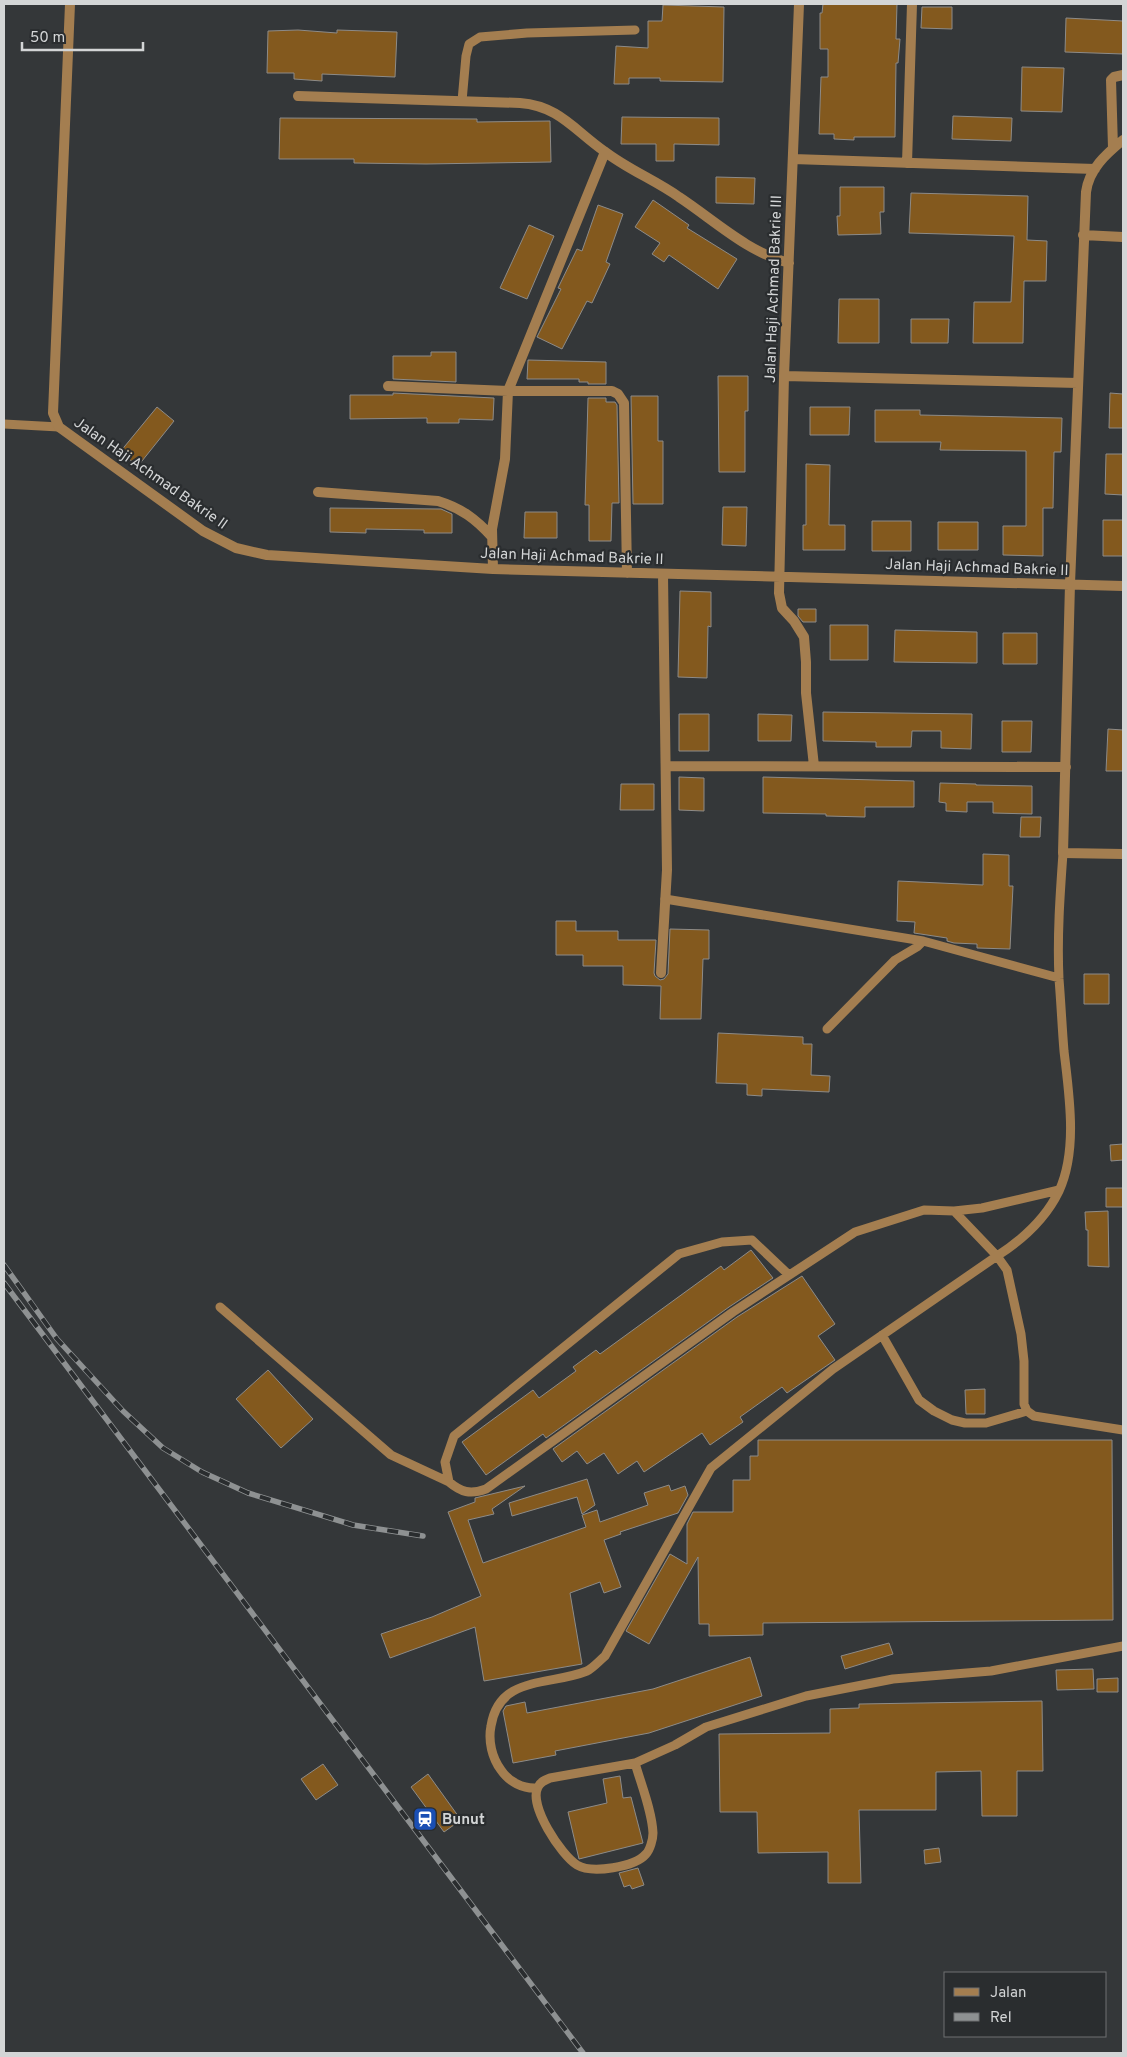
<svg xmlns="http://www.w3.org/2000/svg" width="1127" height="2057" font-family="Overpass,sans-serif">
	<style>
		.building { fill: #83591e; stroke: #8d8b88 }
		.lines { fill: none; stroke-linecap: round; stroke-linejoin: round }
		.service { stroke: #a47e50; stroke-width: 9 }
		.minor { stroke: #a47e50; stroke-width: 10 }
		.rail-casing { stroke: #8e9192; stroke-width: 5.5 }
		.rail { stroke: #2a2d2f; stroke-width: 4; stroke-dasharray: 11; stroke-linecap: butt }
		.labels { text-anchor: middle; stroke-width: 4.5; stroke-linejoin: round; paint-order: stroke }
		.street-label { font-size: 15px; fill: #d3d5d6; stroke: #2a2d2f }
		.poi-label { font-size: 15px; font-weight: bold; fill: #d3d5d6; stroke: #2a2d2f; text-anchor: start }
	</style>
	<rect width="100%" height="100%" fill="#343739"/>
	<path class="building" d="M823 4H897L896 39H900L898 63H896L895 137H854V140L834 139V134H819L821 77H828V49H820V13H822Z
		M663 5 724 7 723 82 660 81V78H629V84H614L616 46 648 48V21H662Z
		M922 7H952V29L921 28Z
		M1066 18 1123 21V54L1065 52Z
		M298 30 337 33V30L397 32 395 77 322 74V81L294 79V73H267L268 31Z
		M1022 67 1064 68 1062 112 1021 111Z
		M953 116 1012 118 1011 141 952 139Z
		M622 117 719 118V145L674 144V161H656V144H621Z
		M280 118 477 119V122L550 121 551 162 426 164 354 163V159H279Z
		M716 177 755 178 754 204 716 203Z
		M840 187H884V212H880L881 234 838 235 837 216H840Z
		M911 193 1028 196 1027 240 1047 241 1046 281H1024L1023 343H973L974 302H1011L1014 236 909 233Z
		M653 200 689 225 687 228 737 259 718 289 669 255 664 262 652 254 660 243 635 227Z
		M598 205 623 214 606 262 610 264 592 303 587 301 562 349 537 337 561 289 558 288 577 249 582 251Z
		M529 225 554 236 527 299 500 288Z
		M839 299H879V343H838Z
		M911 319H949L948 343H911Z
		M431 352H456V382L393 379V356H431Z
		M528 360 606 362V384H588V382H579V379H527Z
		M718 376H748V411H745V472H719Z
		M393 393 494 398 493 420 459 419V423H427V418L350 419V395H393Z
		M1110 393 1123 394V428H1109Z
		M631 396H658V441H663V504H633Z
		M588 398H606V402H615L617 405 619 503H612L611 541H589V505H585Z
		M157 407 174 421 138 466 120 452Z
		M810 407H850L849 435H810Z
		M875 410H920V415L1062 418 1061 452H1054L1053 508H1043V556L1003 555V526H1026V451L940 450 941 442H875Z
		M1106 454H1123V495L1105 494Z
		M806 464 830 465 829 525H845V550H803V525H806Z
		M723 507H747L746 546 722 545Z
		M330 508 441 509 452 514V533H424V530L366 529V533L330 532Z
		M525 512H557V538H524Z
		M1103 520H1123V556H1103Z
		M872 521H911V551H872Z
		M938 522H978V550H938Z
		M680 591 711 592V627L708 626 707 678 678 677Z
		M798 609H816V622H803L798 616Z
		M830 625H868V660H830Z
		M895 630 977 632V663L894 662Z
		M1003 633H1037V664H1003Z
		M823 712 972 714 971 749 941 748V731H912L911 747H876V742L823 741Z
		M679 714H709V751H679Z
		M758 714 792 715 791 741H758Z
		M1002 721H1032L1031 752H1002Z
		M1108 729 1123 730V771H1106Z
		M679 777 704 778V811L679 810Z
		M763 777 914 781V807H865V817L826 816V814L763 813Z
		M940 783 976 784V785L1032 786V814L993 813V802H967V812L946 811V803L939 802Z
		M621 784H654V810H620Z
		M1021 817H1041L1040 837H1020Z
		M983 854 1009 855V886H1013L1010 949 977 948V944L954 943 947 941V938L914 933 915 922 897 921 898 881 983 885Z
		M556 921H576V931H618V940H656L654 973 655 976 660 980 664 979 668 974 670 929 709 930V959H703L701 1019H660L661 986 623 985V966H583V955H556Z
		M1084 974H1109V1004H1084Z
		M718 1033 803 1037V1044H812L811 1075 830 1076 829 1092 762 1089V1096L747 1095V1084L716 1083Z
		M1123 1144V1160L1111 1161 1110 1145Z
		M1106 1188H1123V1207H1106Z
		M1108 1211 1109 1267 1088 1266V1230H1086L1085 1212Z
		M751 1250 773 1278 729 1307 546 1438 543 1434 486 1475 462 1442 533 1390 539 1398 576 1371 573 1367 596 1350 600 1354 721 1266 724 1270Z
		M802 1276 835 1324 818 1336 835 1360 787 1393 782 1387 740 1417 743 1422 710 1445 702 1433 644 1472 637 1461 618 1474 604 1453 587 1464 577 1451 562 1462 553 1449 737 1317Z
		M268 1370 313 1419 281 1448 236 1399Z
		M985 1389V1414H966L965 1390Z
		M758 1440H1112L1113 1620 763 1623V1635L709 1636V1624H699L698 1557 649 1644 626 1631 670 1554 687 1564V1524L693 1512H733V1480H750V1456H758Z
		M587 1479 595 1505 582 1514 577 1497 512 1516 509 1503Z
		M669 1485 671 1491 685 1486 688 1495 678 1513 620 1532 621 1534 604 1540 621 1587 604 1593 600 1582 570 1593 582 1664 484 1681 475 1627 390 1658 381 1634 432 1617 481 1596 448 1512 475 1502V1498L525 1486 492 1509 494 1514 468 1520 483 1563 586 1527 582 1515 597 1510 600 1522 648 1505 644 1493Z
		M889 1643 893 1654 845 1669 841 1656Z
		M750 1657 762 1696 649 1733 555 1751 556 1755 513 1763 503 1711 506 1706 525 1702 527 1713 653 1689Z
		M1093 1669 1094 1689 1057 1690 1056 1670Z
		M1118 1678V1692H1097V1679Z
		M1042 1701 1043 1771H1017V1816H982L981 1771 936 1772V1810H859L861 1883H828V1852L758 1853 757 1812H720L719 1734 830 1733V1709L859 1708V1704Z
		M323 1764 338 1785 316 1800 301 1779Z
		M428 1774 461 1820 444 1832 411 1787Z
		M620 1776 623 1798 631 1797 643 1843 579 1859 568 1812 607 1803 603 1779Z
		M939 1848 941 1862 925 1864 924 1850Z
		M638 1868 644 1885 632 1889 630 1885 624 1887 619 1873Z"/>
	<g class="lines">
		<path class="service" d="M462 101 466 56 469 44 480 37 527 33 635 30
			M4 424 59 427
			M1063 853C1060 895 1057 937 1059 979 1061 1003 1062 1027 1064 1051 1069 1094 1078 1150 1059 1191 1046 1218 1022 1240 997 1256L1007 1270 1021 1334 1024 1361V1404L1027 1411 1034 1416 1123 1430
			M665 899 923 941
			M827 1029 895 960 917 947 923 941 1059 978
			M789 1275 752 1240 722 1242 679 1254 454 1436 445 1462 449 1482C461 1492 470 1495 486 1489L733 1312 855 1232 924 1210 954 1211 982 1208 1059 1190
			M220 1307 391 1455 449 1482
			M882 1335 919 1400 934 1411 952 1420 965 1423H986L1027 1411
			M635 1763 550 1778C545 1780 540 1782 538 1787 528 1805 561 1855 577 1865 592 1874 635 1867 646 1854 650 1850 653 1839 653 1833 652 1811 641 1784 635 1763L675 1745 706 1727 806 1696 893 1679 991 1671 1123 1646
			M537 1788C523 1789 509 1782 501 1770 492 1758 488 1741 491 1726 499 1675 550 1686 587 1671 593 1668 599 1661 605 1656L711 1468 833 1369 997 1256 954 1211"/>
		<path class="minor" d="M70 4 53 413 59 427 203 531 236 548 267 555 493 569 1123 586
			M799 4 784 376 779 593 782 608 794 621 804 637 806 662V693L814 766
			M298 96 520 103C559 106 574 130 604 151 627 169 655 180 679 197 714 220 747 252 789 263
			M1123 140C1106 154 1089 169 1086 192L1070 584 1063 853 1123 854
			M1113 148 1111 80 1114 77 1123 75
			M793 159 1095 169
			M907 163 912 4
			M1083 235 1123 237
			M784 376 1078 383
			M388 386 508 391H612L618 394 624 403 627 573
			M318 492 438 501C461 508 476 519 492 537
			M493 569 492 529 505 459 508 391 605 152
			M666 766 1066 767
			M661 973 667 870 663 575"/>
		<g class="rail-casing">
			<path id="rail" d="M4 1265 57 1339 123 1411 163 1448 202 1472 248 1493 353 1525 423 1536
				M4 1283 583 2053"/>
		</g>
		<use href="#rail" class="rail"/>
	</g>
	<defs>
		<g id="station-square" transform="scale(1.25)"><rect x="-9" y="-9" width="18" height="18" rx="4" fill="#1a4fb4" stroke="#2a2d2f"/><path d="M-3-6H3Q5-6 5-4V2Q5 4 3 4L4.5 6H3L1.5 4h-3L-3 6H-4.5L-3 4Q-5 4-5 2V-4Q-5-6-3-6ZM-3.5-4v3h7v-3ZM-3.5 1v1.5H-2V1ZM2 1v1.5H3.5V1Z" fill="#fff"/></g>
	</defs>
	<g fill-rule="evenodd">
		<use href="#station-square" x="425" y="1819"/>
	</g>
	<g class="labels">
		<g class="street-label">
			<text transform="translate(773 289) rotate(-88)" y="5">Jalan Haji Achmad Bakrie III</text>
			<text transform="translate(151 473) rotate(35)" y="5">Jalan Haji Achmad Bakrie II</text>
			<text transform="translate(572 556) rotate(2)" y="5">Jalan Haji Achmad Bakrie II</text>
			<text transform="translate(977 567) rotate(2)" y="5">Jalan Haji Achmad Bakrie II</text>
		</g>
		<g class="poi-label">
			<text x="442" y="1824">Bunut</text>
		</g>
	</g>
	<rect width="1127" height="2057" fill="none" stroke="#d3d5d6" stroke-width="10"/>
	<rect x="944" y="1972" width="162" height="65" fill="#2a2d2f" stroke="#6e7072"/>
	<rect x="954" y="1988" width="25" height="8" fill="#a47e50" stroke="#6e7072"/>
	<text x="990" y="1997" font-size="15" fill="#d3d5d6">Jalan</text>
	<rect x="954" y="2013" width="25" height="8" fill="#8e9192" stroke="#6e7072"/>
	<text x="990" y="2022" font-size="15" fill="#d3d5d6">Rel</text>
	<path d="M22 42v8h121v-8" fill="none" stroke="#d3d5d6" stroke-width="2.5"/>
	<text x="30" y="42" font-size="15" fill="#d3d5d6" stroke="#2a2d2f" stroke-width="4" paint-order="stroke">50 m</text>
</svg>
